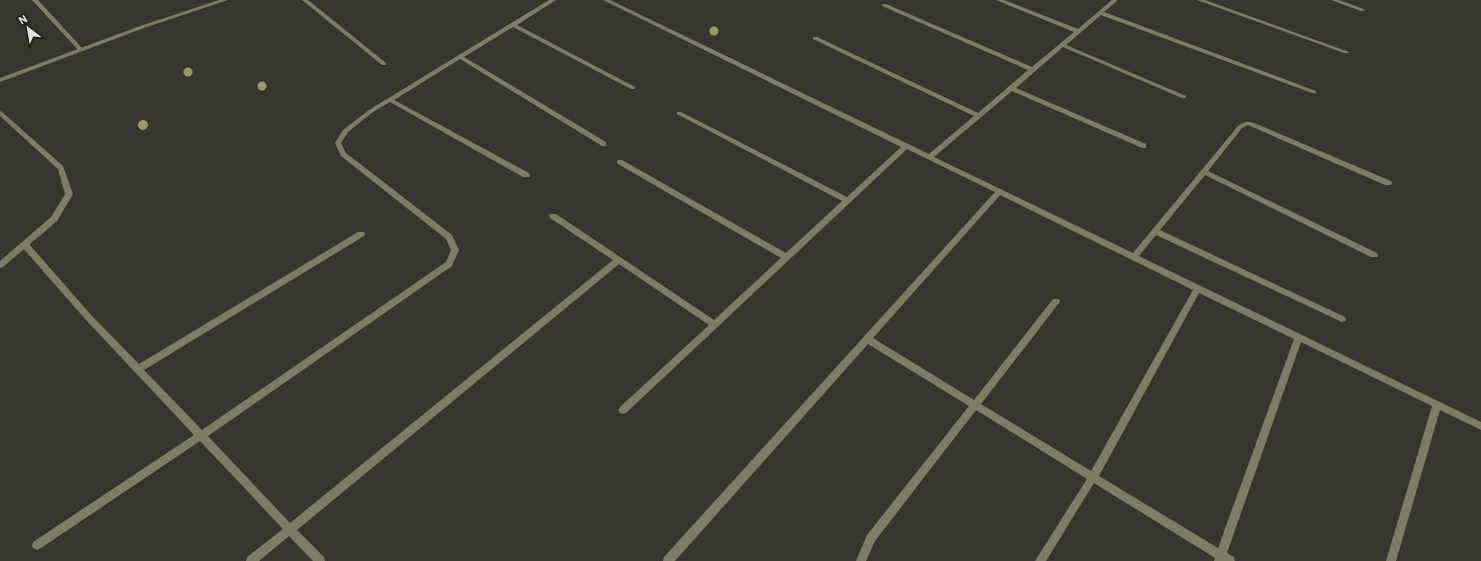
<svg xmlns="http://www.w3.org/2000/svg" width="1481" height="561" font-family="'IBM Plex Sans',sans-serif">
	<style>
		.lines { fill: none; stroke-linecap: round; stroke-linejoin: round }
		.minor { fill: #7d7c64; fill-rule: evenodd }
		.tertiary { fill: #7d7c64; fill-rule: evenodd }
		.tree { fill: #9a9865 }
	</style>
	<rect width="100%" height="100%" fill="#36362f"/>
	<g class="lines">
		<path class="minor" d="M32 0H38L83 49V51H79Z
			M302 0H308L386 63V65H382Z
			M549 0H556L517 25 635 87V89H631L513 27 464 57 606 142V146H602L460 59 394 100 529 173 530 175 529 177H523L390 102 373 112 348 132 341 143 346 153 452 235 459 250 452 266 208 436 290 523 613 260 550 218 549 216 550 214H556L714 320 781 258 618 164 617 162 618 160H622L786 253 842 201 677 114V112H681L847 197 901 147 603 0H610L929 154 974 116 813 39V37H817L978 113 1028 70 882 6V4H886L1032 67 1074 32 996 0H1004L1078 29 1112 0H1118L1104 12 1316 91V93H1312L1101 15 1066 45 1186 96V98H1182L1063 47 1016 88 1146 144V148H1142L1012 91 934 157 1133 253 1238 126C1247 120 1249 121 1259 125L1391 181 1392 183 1391 185H1385L1248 125 1242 128 1208 171 1377 253 1378 255 1377 257H1371L1205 175 1160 230 1345 317 1346 319 1345 321 1342 322 1156 235 1139 256 1481 422V430L1440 410 1396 561H1386L1432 406 1301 342 1227 553 1234 557 1235 561H1214L1215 558 1094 483 1046 561H1035L1087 479 976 410 875 541 866 561H856L867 535 969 406 868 344 675 561H663L664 557 995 192 907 149 626 413 623 414 620 413 618 410 620 407 709 325 619 264 297 530 324 557 325 561H313L289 536 259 561H246L247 557 283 529 200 441 41 548 37 550 33 548 32 545 33 542 194 435 86 320 22 247 21 245 22 243H28L92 316 139 364 358 232H364L365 234 364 236 144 370 202 430 446 262 451 250 446 239 341 156 335 143 343 130 369 110ZM1000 195 1193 290 1091 471 981 404 1059 303 1060 301 1059 299H1053L974 400 873 338ZM1199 293 1294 339 1218 548 1099 476Z
			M1197 0H1205L1349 52 1348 53H1344Z
			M1331 0H1339L1366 10 1361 11Z"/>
		<path class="tertiary" d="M219 0H228L144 28 0 82V78L140 26Z
			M0 111 2 112 63 166 73 194 57 221 3 267 0 268V261L51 217 65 194 58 169 0 116Z"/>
	</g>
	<g class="tree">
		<circle cx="714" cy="31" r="4.5"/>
		<circle cx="188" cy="72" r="4.5"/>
		<circle cx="262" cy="86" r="4.5"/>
		<circle cx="143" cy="125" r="5"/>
	</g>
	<g transform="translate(28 28) rotate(329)" stroke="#1d1d1a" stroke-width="3" paint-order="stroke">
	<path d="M0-3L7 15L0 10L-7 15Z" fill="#e2e2de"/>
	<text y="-6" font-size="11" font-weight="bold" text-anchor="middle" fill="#e2e2de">N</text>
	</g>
</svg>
